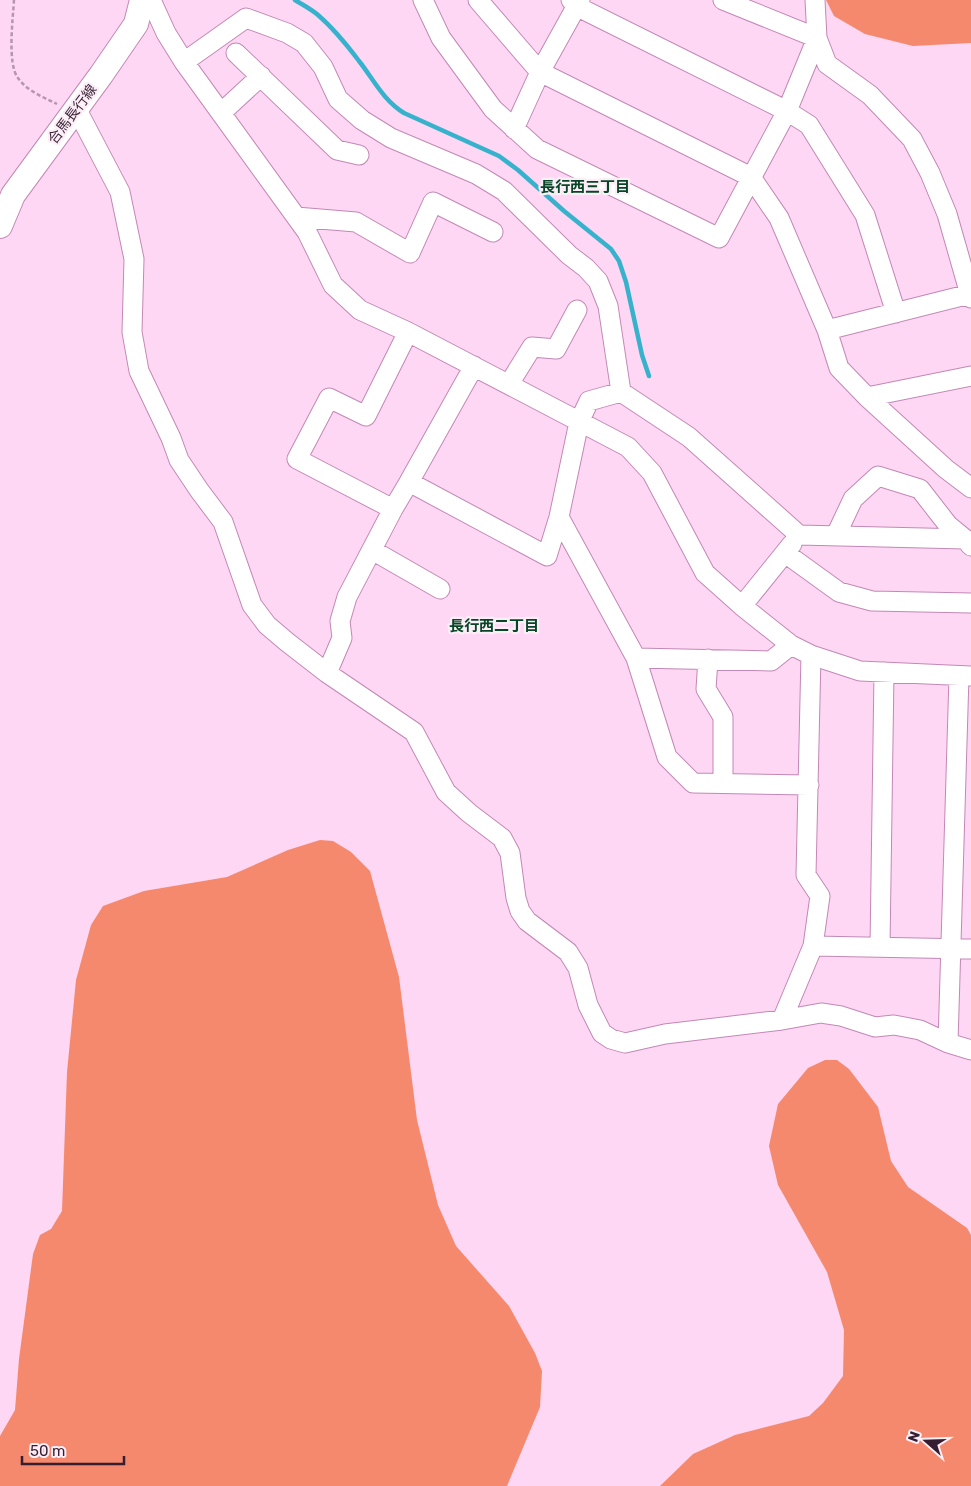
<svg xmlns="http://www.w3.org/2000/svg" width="971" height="1486" font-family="Rubik,'Noto Sans JP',sans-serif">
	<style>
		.forest { fill: #f5896d }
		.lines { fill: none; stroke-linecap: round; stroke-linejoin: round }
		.stream { stroke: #37b2cc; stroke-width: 4.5 }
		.minor-casing { stroke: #c388b5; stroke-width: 21 }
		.major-casing { stroke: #c388b5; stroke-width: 26 }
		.path { stroke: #b695ae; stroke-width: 2.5; stroke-dasharray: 4 2.5; stroke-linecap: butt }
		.minor { stroke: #fff; stroke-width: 19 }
		.major { stroke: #fff; stroke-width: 24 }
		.labels { text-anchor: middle; stroke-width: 4.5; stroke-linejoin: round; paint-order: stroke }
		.street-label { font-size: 14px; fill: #351e30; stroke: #fbeef7 }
		.neighbourhood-label { font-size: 15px; font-weight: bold; fill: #084527; stroke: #fbeef7 }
	</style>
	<rect width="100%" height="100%" fill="#fed7f4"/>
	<path class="forest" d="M826 0H971V43L913 46 865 34 834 16Z
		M320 840 333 841 351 852 370 871 399 977 417 1120 438 1205 456 1246 509 1306 535 1353 542 1371 540 1407 507 1486H0V1436L15 1410 19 1359 33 1254 40 1235 51 1229 62 1211 67 1072 76 980 91 925 103 906 144 891 227 877 288 850Z
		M825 1060H837L849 1069 878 1107 891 1161 908 1187 967 1228 971 1235V1486H660L693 1454 735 1435 809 1416 823 1403 843 1376 844 1330 827 1272 778 1185 769 1146 778 1104 808 1068Z"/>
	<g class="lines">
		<path class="stream" d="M295 0C303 5 311 9 318 15 333 28 347 45 359 61 374 80 383 100 404 113L499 156 518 170 564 211 611 249 619 261 626 282 642 355 649 376"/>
		<g class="minor-casing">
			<path id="minor" d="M151 0 166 33 184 62 307 232 333 285 360 310 408 332 628 447 652 473 705 573 742 606 791 645 811 655 860 671 971 676
				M423 0 441 38 493 109 537 149 719 238 787 111 817 38
				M478 0 540 72 751 177 779 218 827 330 839 368 867 397 946 469 971 488
				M571 0 576 6 787 111 809 125 865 215 896 313
				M723 0 817 38
				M815 0 817 38 827 64 870 95 912 139 930 173 947 214 971 298
				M236 53 337 150 359 155
				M184 62 246 18 287 33 304 43 323 67 338 99 362 120 391 138 476 174 504 191 569 255 586 268 598 281 608 306 621 392 689 437 799 535 965 539 971 546
				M76 108 120 192 134 259 132 332 139 371 171 438 179 460 199 490 223 522 252 605 267 625 287 642 327 673 414 732 446 792 469 813 502 838 510 853 516 898 520 911 527 921 568 952 578 968 588 1005 602 1033 611 1039 625 1043 665 1034 782 1020 821 1013 841 1016 875 1027 894 1025 920 1030 948 1043
				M221 113 261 76
				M514 129 540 72 580 0
				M296 217 356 222 410 253 433 202 493 232
				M827 330 970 294
				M408 332 366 416 329 398 297 459 393 509 409 482
				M474 366 409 482 547 556 559 517 579 422 589 401 621 392
				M509 384 532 347 556 349 577 310
				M867 397 971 376
				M559 517 636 658 667 757 693 783 809 785
				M836 535 853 499 878 476 920 489 948 525 965 539
				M372 550 440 589
				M785 553 839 592 872 601 971 603
				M742 606 792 544
				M636 658 771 661 791 645
				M708 659 706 689 723 717V782
				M327 673 342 638 340 621 347 597 393 509
				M959 676 948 1043 971 1050
				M813 946 971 949
				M880 947 884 672
				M782 1020 813 946 820 896 806 875 811 655"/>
		</g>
		<g class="major-casing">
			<path id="major" d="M0 226 13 195 101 75 136 24 142 0"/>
		</g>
		<path class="path" d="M14 0C13 18 7 64 18 78 27 91 43 97 57 104"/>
		<use href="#minor" class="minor"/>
		<use href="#major" class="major"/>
	</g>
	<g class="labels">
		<g class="street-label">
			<text transform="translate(72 114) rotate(-53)" y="5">合馬長行線</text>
		</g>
		<g class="neighbourhood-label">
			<text x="585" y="192">長行西三丁目</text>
			<text x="494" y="631">長行西二丁目</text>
		</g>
	</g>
	<g transform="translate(926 1441) rotate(290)" stroke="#fbeef7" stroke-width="4" paint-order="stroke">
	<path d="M0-4L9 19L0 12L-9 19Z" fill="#351e30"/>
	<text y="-8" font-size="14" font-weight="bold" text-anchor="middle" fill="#351e30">N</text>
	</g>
	<path d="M22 1456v8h102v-8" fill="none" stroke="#351e30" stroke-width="2.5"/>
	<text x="30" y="1456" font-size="15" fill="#351e30" stroke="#fbeef7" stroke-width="4" paint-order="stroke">50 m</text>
</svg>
